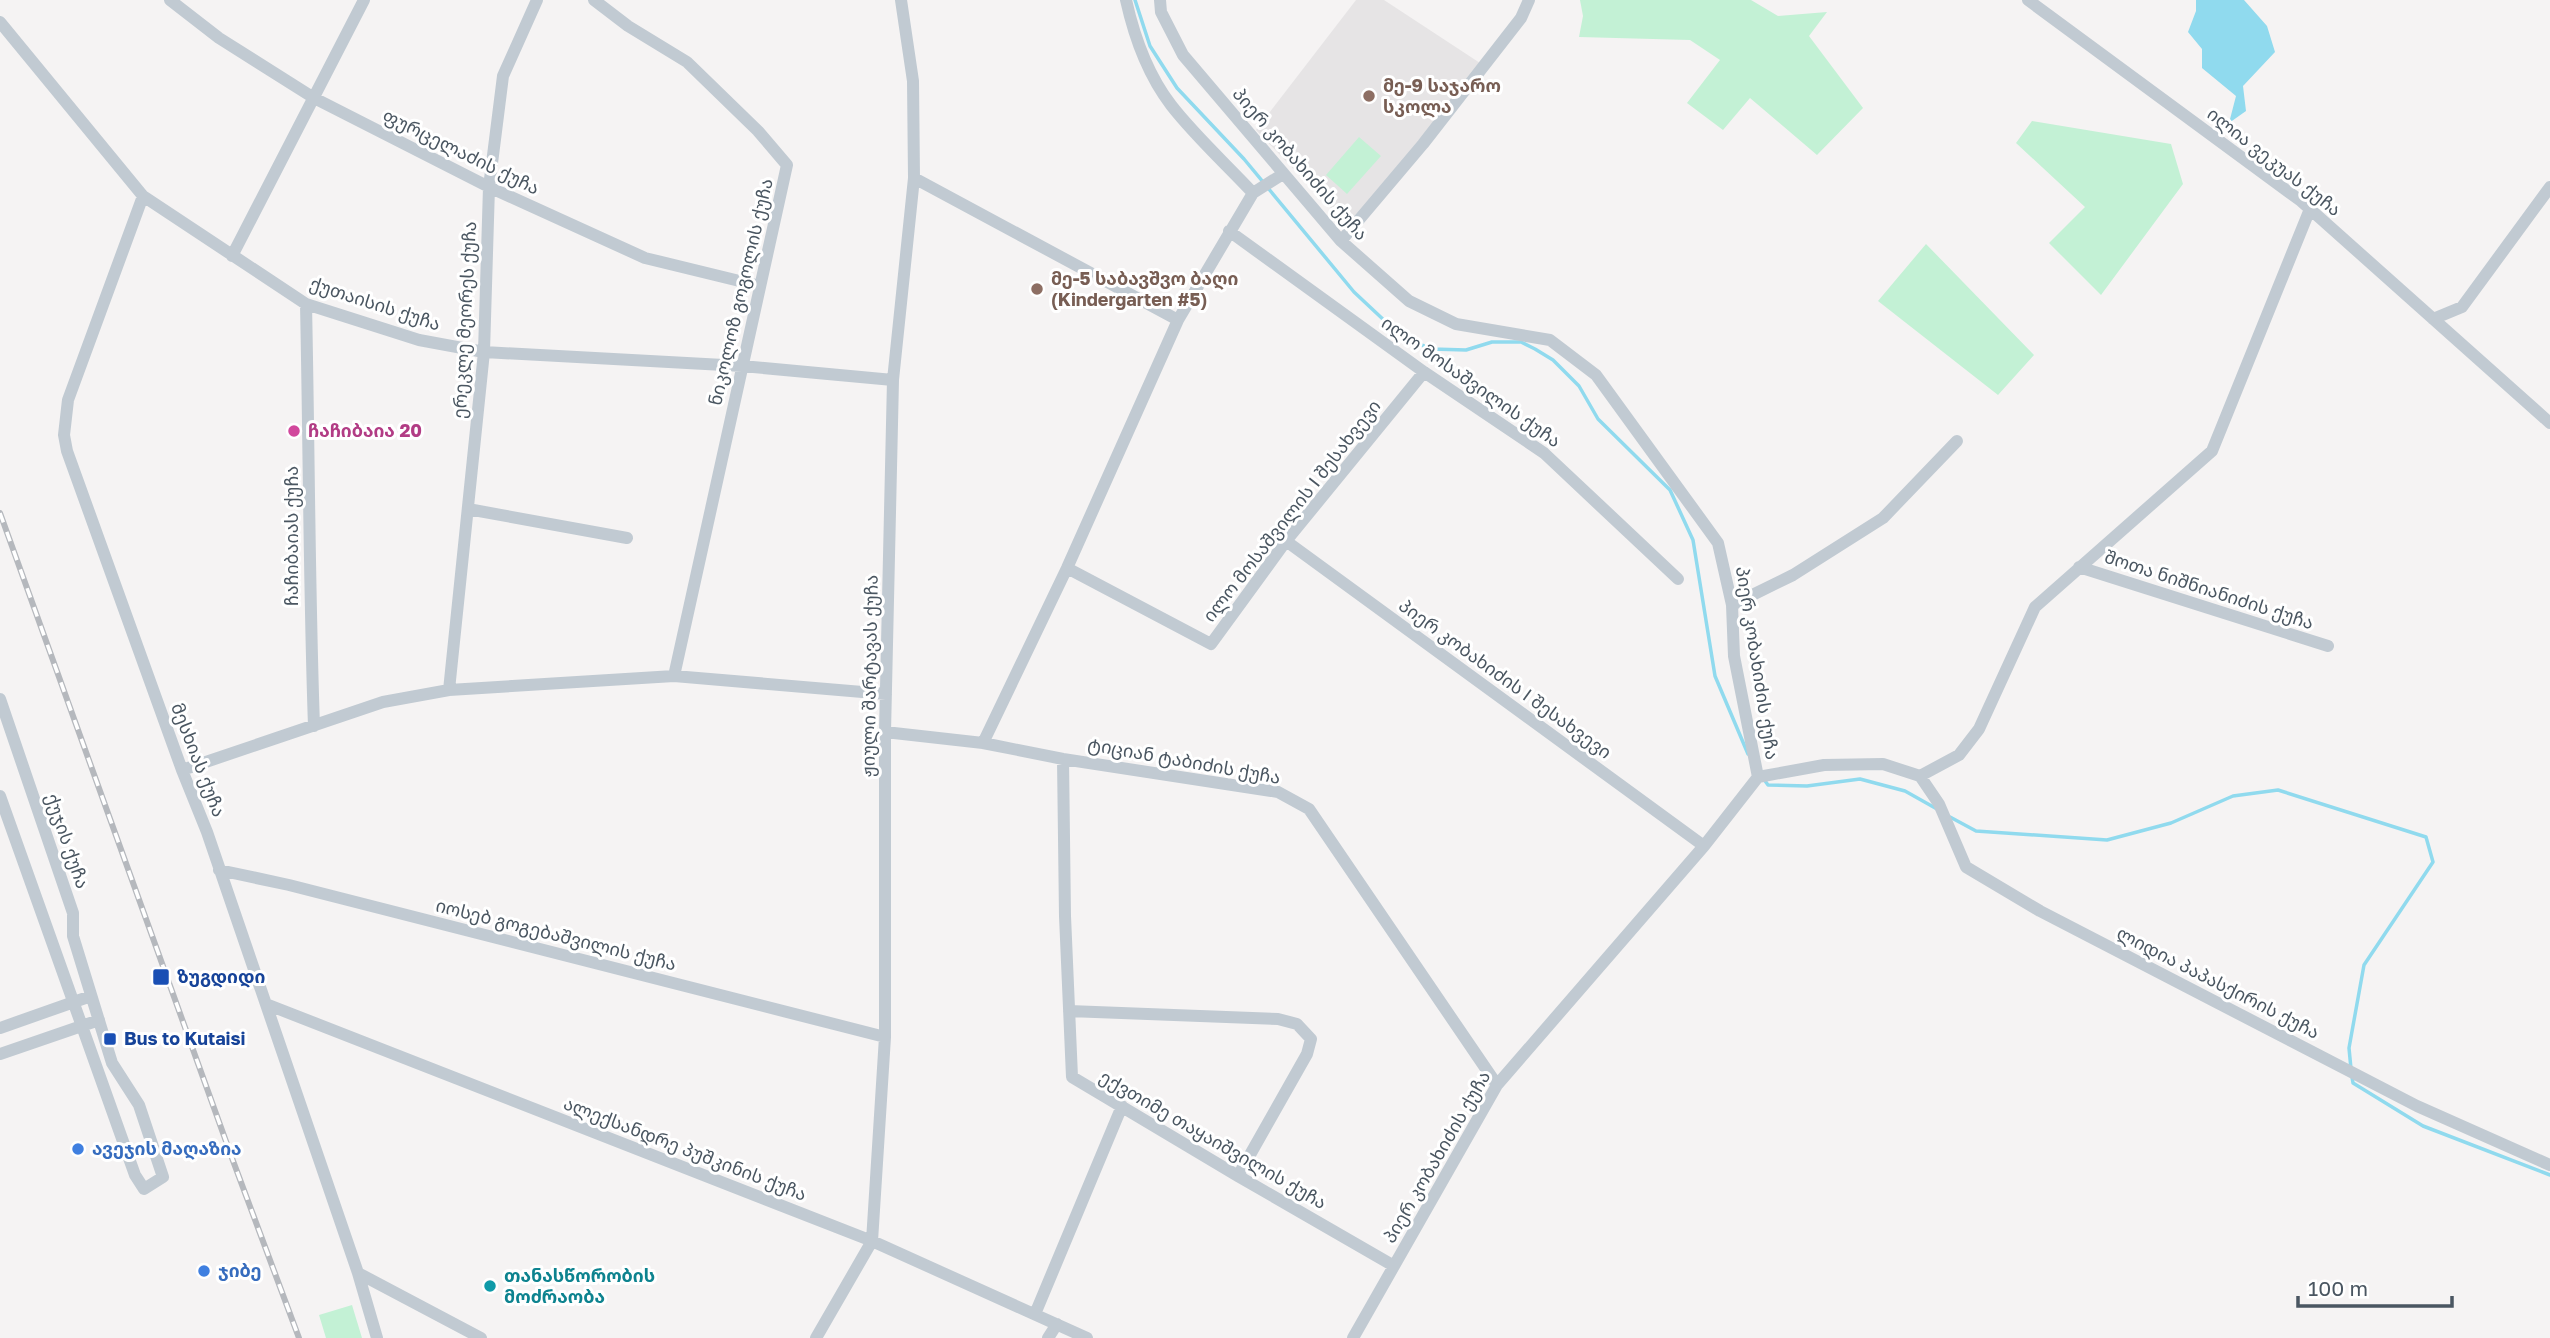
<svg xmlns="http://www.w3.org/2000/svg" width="2550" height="1338" font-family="'Golos Text','Noto Sans Georgian',sans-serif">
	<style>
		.education { fill: #e6e4e5 }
		.green { fill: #c3f1d5 }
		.water { fill: #90daee }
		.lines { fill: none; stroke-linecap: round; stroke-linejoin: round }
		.stream { stroke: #90daee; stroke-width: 3.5 }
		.minor { stroke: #c1cad2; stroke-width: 12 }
		.rail-casing { stroke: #b5b8bd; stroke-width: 6 }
		.rail { stroke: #fff; stroke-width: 3.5; stroke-dasharray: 10; stroke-linecap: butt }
		.education-dot { fill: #8d6e63; stroke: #fff; stroke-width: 2.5 }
		.hotel-dot { fill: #d1479c; stroke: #fff; stroke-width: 2.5 }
		.transit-dot { fill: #1a4fb4; stroke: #fff; stroke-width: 2.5 }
		.shop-dot { fill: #3f7fe0; stroke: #fff; stroke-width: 2.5 }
		.culture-dot { fill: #0f9aa8; stroke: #fff; stroke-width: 2.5 }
		.labels { text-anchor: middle; stroke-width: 6; stroke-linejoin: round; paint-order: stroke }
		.education-label { font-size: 18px; font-weight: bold; fill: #785e54; stroke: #fff; text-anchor: start }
		.street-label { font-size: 18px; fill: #4a5661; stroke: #fff }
		.hotel-label { font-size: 18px; font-weight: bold; fill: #b23c85; stroke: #fff; text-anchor: start }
		.transit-label { font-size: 18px; font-weight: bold; fill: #164399; stroke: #fff; text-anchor: start }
		.shop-label { font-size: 18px; font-weight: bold; fill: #366cbe; stroke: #fff; text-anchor: start }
		.culture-label { font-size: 18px; font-weight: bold; fill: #0d838f; stroke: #fff; text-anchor: start }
	</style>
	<rect width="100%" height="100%" fill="#f5f3f3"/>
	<path class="education" d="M1356 0H1384L1480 63 1431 129 1349 227 1256 130Z"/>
	<path class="green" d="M1580 0H1751L1778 16 1827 12 1809 36 1863 108 1817 155 1750 98 1723 130 1687 103 1720 60 1690 40 1579 37 1583 16Z
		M2032 121 2171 144 2183 184 2101 295 2049 243 2085 207 2016 143Z
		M1359 137 1381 156 1347 194 1326 175Z
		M1926 244 2034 355 1998 395 1878 301Z
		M352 1305 362 1338H326L319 1315Z"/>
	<path class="water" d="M2196 0H2244L2267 26 2275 52 2243 86 2246 111 2229 123 2236 96 2202 68V49L2188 32 2196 11Z"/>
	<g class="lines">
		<path class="stream" d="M1135 0 1150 46 1177 88 1244 159 1354 292 1403 338 1432 349 1466 350 1492 342H1521L1535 349 1553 360 1579 386 1598 419 1670 490 1693 540 1715 676 1748 754
			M1763 778 1768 785 1807 786 1860 779 1905 791 1937 809
			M1950 817 1976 831 2107 840 2171 823 2233 796 2278 790 2426 837 2433 862 2364 965 2349 1048 2351 1069
			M2352 1077 2353 1083 2423 1126 2550 1175"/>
		<path class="minor" d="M170 0 219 38 314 98 489 187 645 258 760 286
			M594 0 628 26 687 62 758 131 787 165 674 676
			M1126 0C1134 36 1148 75 1171 105 1195 136 1226 164 1253 193
			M1160 0 1161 12 1183 55 1341 241 1409 301 1456 324 1550 340 1596 375 1718 543 1732 605 1734 656 1758 777
			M2028 0 2301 201 2550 423
			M0 22 143 196 306 304 419 340 484 352 742 366 893 380
			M914 178 1178 320
			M143 196 68 400 64 435 67 451 182 770 207 832 358 1273 377 1338
			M1229 231 1424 372 1544 453 1678 579
			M1341 241 1423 144 1521 18 1529 0
			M232 256 364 0
			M306 304C309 444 309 585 314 726
			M2433 319 2462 307 2550 187
			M468 509 627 538
			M1286 541 1704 846
			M2079 567 2328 646
			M1067 568 1211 644 1286 541 1424 372
			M1732 605 1793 575 1883 518 1957 441
			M449 690 484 352 489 187 503 76 537 0
			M0 699 73 913V936L112 1063 139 1105 163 1177 144 1189 135 1175 0 796
			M885 732 983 743 1063 759 1278 792 1309 809 1497 1085
			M983 743 1067 568 1178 320 1253 193 1283 174
			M1063 759 1065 916 1072 1077 1238 1176 1394 1266
			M182 770 383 702 449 690 674 676 886 694
			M1920 776 1939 804 1966 867 2040 911 2417 1106 2550 1165
			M1758 777 1824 765 1883 764 1920 776 1959 755 1979 729 2035 607 2212 451 2310 209
			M219 870 289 885 885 1037
			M266 1004 872 1241 1087 1338
			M1069 1011 1278 1019 1297 1024 1311 1039 1307 1054 1238 1176
			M0 1028 91 996
			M0 1054 99 1020
			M358 1273 481 1338
			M1035 1314 1122 1106
			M816 1338 872 1241 885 1037V732L893 380 914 178 913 81 901 0
			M1048 1338 1057 1324
			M1353 1338 1497 1085 1704 846 1758 777"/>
		<g class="rail-casing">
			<path id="rail" d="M0 513 232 1158 299 1338"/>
		</g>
		<use href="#rail" class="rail"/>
	</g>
	<g class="education-dot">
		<circle cx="1369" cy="96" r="7"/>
		<circle cx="1037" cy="289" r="7"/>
	</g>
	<circle class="hotel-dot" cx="294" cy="431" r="7"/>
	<g class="transit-dot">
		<rect x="152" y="968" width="18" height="18" rx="3.5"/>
		<rect x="103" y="1032" width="14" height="14" rx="3.5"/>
	</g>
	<g class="shop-dot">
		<circle cx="78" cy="1149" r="7"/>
		<circle cx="204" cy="1271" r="7"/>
	</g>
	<circle class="culture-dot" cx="490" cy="1286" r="7"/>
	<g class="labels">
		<g class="education-label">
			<text x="1383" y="92">მე-9 საჯარო<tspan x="1383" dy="21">სკოლა</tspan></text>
			<text x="1051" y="285">მე-5 საბავშვო ბაღი<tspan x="1051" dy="21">(Kindergarten #5)</tspan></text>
		</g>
		<g class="street-label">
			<text transform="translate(461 152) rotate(26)" y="6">ფურცელაძის ქუჩა</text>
			<text transform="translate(2274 162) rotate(38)" y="6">ილია ვეკუას ქუჩა</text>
			<text transform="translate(1300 164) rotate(49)" y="6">პიერ კობახიძის ქუჩა</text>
			<text transform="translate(741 292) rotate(-77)" y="6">ნიკოლოზ გოგოლის ქუჩა</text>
			<text transform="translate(375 304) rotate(18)" y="6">ქუთაისის ქუჩა</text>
			<text transform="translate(465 320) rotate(-87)" y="6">ერეკლე მეორეს ქუჩა</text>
			<text transform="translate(1471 382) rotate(35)" y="6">ილო მოსაშვილის ქუჩა</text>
			<text transform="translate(1292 511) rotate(-52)" y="6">ილო მოსაშვილის I შესახვევი</text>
			<text transform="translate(292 536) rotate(-90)" y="6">ჩაჩიბაიას ქუჩა</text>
			<text transform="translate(2209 590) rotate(18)" y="6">შოთა ნიშნიანიძის ქუჩა</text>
			<text transform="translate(1757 663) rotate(81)" y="6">პიერ კობახიძის ქუჩა</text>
			<text transform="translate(870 676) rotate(-89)" y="6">ჟიული შარტავას ქუჩა</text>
			<text transform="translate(1505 679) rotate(36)" y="6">პიერ კობახიძის I შესახვევი</text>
			<text transform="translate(198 760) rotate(69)" y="6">მესხიას ქუჩა</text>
			<text transform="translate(1184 761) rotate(10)" y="6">ტიციან ტაბიძის ქუჩა</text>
			<text transform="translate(67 841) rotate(71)" y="6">ქუჯის ქუჩა</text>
			<text transform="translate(556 935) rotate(14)" y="6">იოსებ გოგებაშვილის ქუჩა</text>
			<text transform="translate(2218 983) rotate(27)" y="6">ლიდია პაპასქირის ქუჩა</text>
			<text transform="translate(1213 1140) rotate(30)" y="6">ექვთიმე თაყაიშვილის ქუჩა</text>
			<text transform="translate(685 1149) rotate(21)" y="6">ალექსანდრე პუშკინის ქუჩა</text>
			<text transform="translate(1437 1157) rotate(-60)" y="6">პიერ კობახიძის ქუჩა</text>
		</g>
		<g class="hotel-label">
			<text x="308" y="437">ჩაჩიბაია 20</text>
		</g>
		<g class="transit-label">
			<text x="177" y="983">ზუგდიდი</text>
			<text x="124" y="1045">Bus to Kutaisi</text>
		</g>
		<g class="shop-label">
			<text x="92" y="1155">ავეჯის მაღაზია</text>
			<text x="218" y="1277">ჯიბე</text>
		</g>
		<g class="culture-label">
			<text x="504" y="1282">თანასწორობის<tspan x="504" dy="21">მოძრაობა</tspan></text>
		</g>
	</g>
	<path d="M2298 1296v10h154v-10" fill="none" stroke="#4a5661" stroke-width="3.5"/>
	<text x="2308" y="1296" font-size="21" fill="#4a5661" stroke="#ffffff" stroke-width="5" paint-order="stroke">100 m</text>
</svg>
